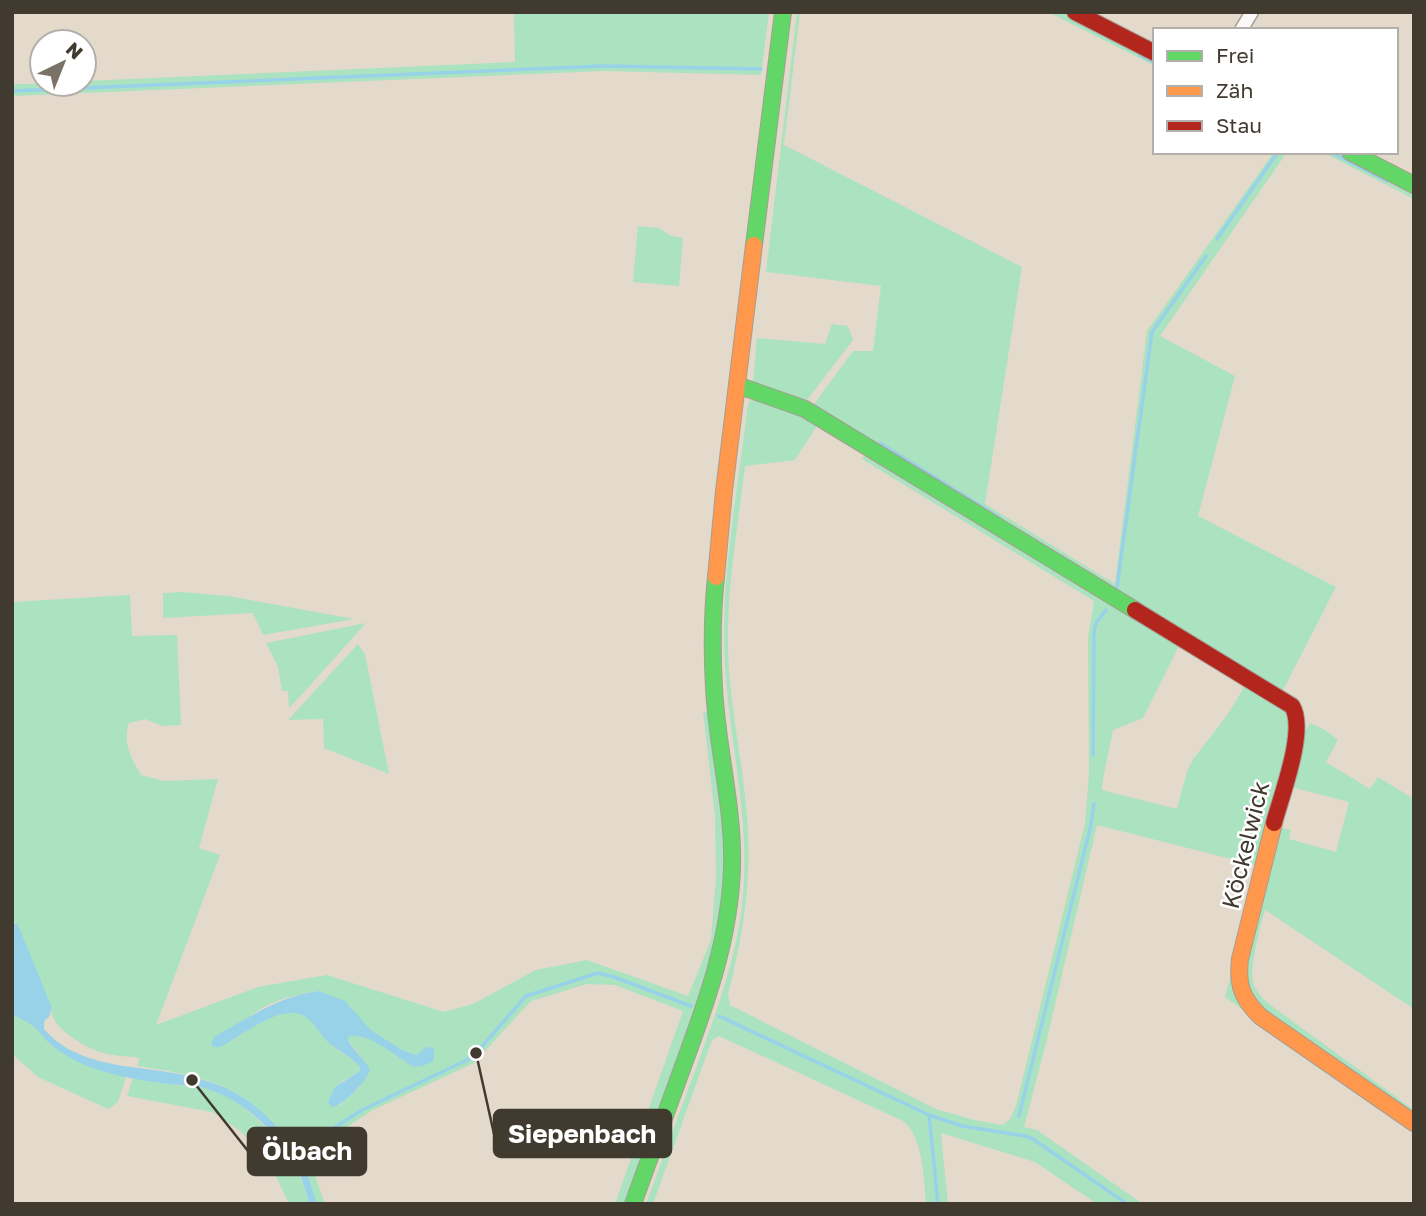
<svg xmlns="http://www.w3.org/2000/svg" width="1426" height="1216" font-family="'Golos Text',sans-serif">
	<style>
		.green { fill: #abe2c0; fill-rule: evenodd }
		.water { fill: #98d2e8 }
		.lines { fill: none; stroke-linecap: round; stroke-linejoin: round }
		.stream { stroke: #98d2e8; stroke-width: 3.5 }
		.street-casing { stroke: #a69e93; stroke-width: 15 }
		.fast-casing { stroke: #a69e93; stroke-width: 18 }
		.slow-casing { stroke: #a69e93; stroke-width: 18 }
		.jam-casing { stroke: #a69e93; stroke-width: 18 }
		.street { stroke: #fbf9f7; stroke-width: 12 }
		.fast { stroke: #63d668; stroke-width: 16 }
		.slow { stroke: #ff974d; stroke-width: 16 }
		.jam { stroke: #b3261e; stroke-width: 16 }
		.labels { text-anchor: middle; stroke-width: 5; stroke-linejoin: round; paint-order: stroke }
		.street-label { font-size: 24px; fill: #413a2f; stroke: #fff }
		.leader { fill: none; stroke: #413a2f; stroke-width: 2.5 }
		.callout-dot { fill: #413a2f; stroke: #fff; stroke-width: 2.5 }
		.callout { fill: #413a2f; stroke: #413a2f; stroke-width: 2.5 }
		.callout-label { font-size: 26px; text-anchor: middle; font-weight: bold; fill: #fff }
	</style>
	<rect width="100%" height="100%" fill="#e4dacc"/>
	<path class="green" d="M514 12H769L761 75 604 71 12 96V84H84V81L515 62Z
		M797 12H800L784 145 1022 267 985 504 1115 584 1147 331 1274 152H1287L1160 336 1235 376 1198 516 1336 587 1281 694 1181 642 1143 718 1113 730 1103 779 1102 790 1177 809C1181 796 1186 768 1194 758 1212 734 1235 709 1246 681L1295 717 1238 991 1414 1131 1225 997 1259 866 1097 825 1046 1043 1024 1127 1037 1130 1143 1204H1097L1035 1162 941 1133 948 1204H926C924 1179 923 1136 903 1121L719 1036 712 1040 653 1204H646C664 1156 681 1108 699 1060 716 1012 734 964 741 913 753 830 730 749 725 666 720 578 738 490 748 403L752 399 820 421 795 460 745 466C738 526 727 586 728 646 729 708 745 769 748 831 751 887 742 940 728 994L730 1005 936 1109 974 1120 1003 1125 1010 1119 1016 1106 1085 823 1089 773 1088 638 1094 601 862 459 868 451 811 408 853 351H873L881 286 766 272Z
		M1048 12H1069L1155 56V66Z
		M1322 152H1344L1414 188V199Z
		M638 226 659 228 671 236 683 238 679 286 633 282Z
		M832 324 848 326 853 340 804 404 757 387 753 381 757 338 825 344Z
		M182 592 228 596 354 619 263 635 253 613 163 618V593Z
		M130 595 132 636 177 635 181 725 162 726 145 719 129 723C122 742 131 758 141 775L164 781 218 779 199 848 220 855 156 1025 258 987 327 975 444 1012 473 1004 536 970 587 960 688 996 711 940 716 878 715 816 703 711 711 715 725 826 722 918 707 980 626 1204H615L683 1011 615 985 587 984 531 1001 474 1063 373 1110 307 1153 325 1204H317L306 1170 290 1145 289 1137C274 1126 262 1111 247 1100 215 1077 175 1072 137 1066L140 1058C127 1056 109 1056 97 1051 81 1044 49 1027 52 1008L15 922H12V602ZM319 991 351 1007 358 1017 371 1030 404 1051 417 1055 425 1048 414 1067C395 1057 372 1032 349 1036L348 1040 367 1064 359 1088 339 1106 341 1082 360 1071V1067C351 1057 340 1052 330 1044 320 1036 315 1022 304 1016 280 1002 248 1032 229 1042 235 1035 240 1026 246 1020 263 1002 296 994 319 991Z
		M366 623 298 699 289 708 288 691H282L278 667 266 643Z
		M358 644 365 654 389 774 324 748 323 719 288 720Z
		M1310 723 1325 730 1338 740 1326 762 1370 789 1378 777 1414 799V1009L1265 910C1260 925 1250 967 1253 981 1254 990 1263 998 1269 1004L1414 1110V1119L1251 1000 1243 961 1278 827 1291 830 1289 839 1336 852 1349 802 1291 787 1305 732Z
		M12 1013C18 1018 24 1020 31 1024 38 1029 44 1038 50 1044 72 1062 99 1071 126 1077L118 1102 108 1109 38 1077 12 1054Z
		M133 1078C145 1080 158 1083 170 1084 179 1086 189 1085 198 1086 247 1095 300 1156 309 1204H289L268 1159 239 1130 212 1112 127 1096Z"/>
	<path class="water" d="M12 922 18 925 52 1008 49 1017 44 1021V1029C85 1076 155 1062 210 1082 229 1088 246 1098 261 1111 271 1120 279 1130 289 1137L290 1145 306 1170 317 1204H309C300 1152 251 1100 201 1087 191 1084 179 1086 169 1084 141 1080 111 1076 85 1065 73 1060 59 1052 49 1043 43 1037 37 1028 30 1024 23 1020 18 1018 12 1013Z
		M319 991 345 1001 371 1030 404 1051 417 1055 425 1048 431 1047 434 1050V1060L423 1066 414 1067C395 1057 372 1033 349 1036L348 1040C354 1052 365 1058 370 1070 365 1083 344 1105 332 1107L328 1102 335 1087 360 1071V1067C351 1057 341 1052 330 1044 320 1036 315 1022 304 1016 281 1002 241 1037 220 1047H214L211 1044 214 1037C248 1018 279 996 319 991Z"/>
	<g class="lines">
		<path class="stream" d="M1140 55 1155 63
			M12 91 605 66 761 69
			M1331 152 1387 181
			M1217 239 1278 152
			M880 443 1000 518
			M1117 587 1152 332 1206 256
			M1093 755 1094 632 1096 623 1106 610
			M719 1016 929 1115 962 1126 1025 1136 1033 1139 1127 1204
			M929 1115 938 1204
			M1019 1116 1090 829 1094 804
			M288 1138 304 1140 323 1135 362 1110 467 1060 476 1053 526 996 598 973 614 977 691 1006"/>
		<g class="street-casing">
			<path id="street" d="M1241 30 1252 12"/>
		</g>
		<g class="fast-casing">
			<path id="fast" d="M1350 152 1414 185
				M754 245 783 12
				M737 385 805 409 1135 610
				M633 1204C649 1159 666 1114 682 1069 706 1004 730 938 732 868 734 808 717 748 714 688 712 651 712 614 716 577"/>
		</g>
		<g class="slow-casing">
			<path id="slow" d="M716 577 724 491 754 245
				M1274 823 1240 959C1237 985 1242 999 1261 1017L1414 1123"/>
		</g>
		<g class="jam-casing">
			<path id="jam" d="M1075 12 1155 53
				M1135 610 1292 706C1307 730 1281 796 1274 823"/>
		</g>
		<use href="#street" class="street"/>
		<use href="#fast" class="fast"/>
		<use href="#slow" class="slow"/>
		<use href="#jam" class="jam"/>
	</g>
	<g class="labels">
		<g class="street-label">
			<text transform="translate(1246 845) rotate(-76)" y="8">Köckelwick</text>
		</g>
	</g>
	<path class="leader" d="M476 1053L494 1134M192 1080L248 1151"/>
	<g class="callout-dot">
		<circle cx="476" cy="1053" r="7"/>
		<circle cx="192" cy="1080" r="7"/>
	</g>
	<g class="callout">
		<rect x="494" y="1110" width="177" height="47" rx="7"/>
		<rect x="248" y="1128" width="118" height="47" rx="7"/>
	</g>
	<g class="callout-label">
		<text x="582" y="1143">Siepenbach</text>
		<text x="307" y="1160">Ölbach</text>
	</g>
	<rect width="1426" height="1216" fill="none" stroke="#413a2f" stroke-width="28"/>
	<rect x="1153" y="28" width="245" height="126" fill="#ffffff" stroke="#b3b0ac" stroke-width="2"/>
	<rect x="1167" y="51" width="35" height="10" fill="#63d668" stroke="#b3b0ac" stroke-width="2"/>
	<text x="1216" y="63" font-size="21" fill="#413a2f">Frei</text>
	<rect x="1167" y="86" width="35" height="10" fill="#ff974d" stroke="#b3b0ac" stroke-width="2"/>
	<text x="1216" y="98" font-size="21" fill="#413a2f">Zäh</text>
	<rect x="1167" y="121" width="35" height="10" fill="#b3261e" stroke="#b3b0ac" stroke-width="2"/>
	<text x="1216" y="133" font-size="21" fill="#413a2f">Stau</text>
	<g transform="translate(63 63) rotate(43)"><circle r="33" fill="#ffffff" stroke="#b3b0ac" stroke-width="2"/>
	<path d="M0-5L12 26L0 18L-12 26Z" fill="#7a7266"/>
	<text y="-10" font-size="19" font-weight="bold" text-anchor="middle" fill="#413a2f">N</text>
	</g>
</svg>
